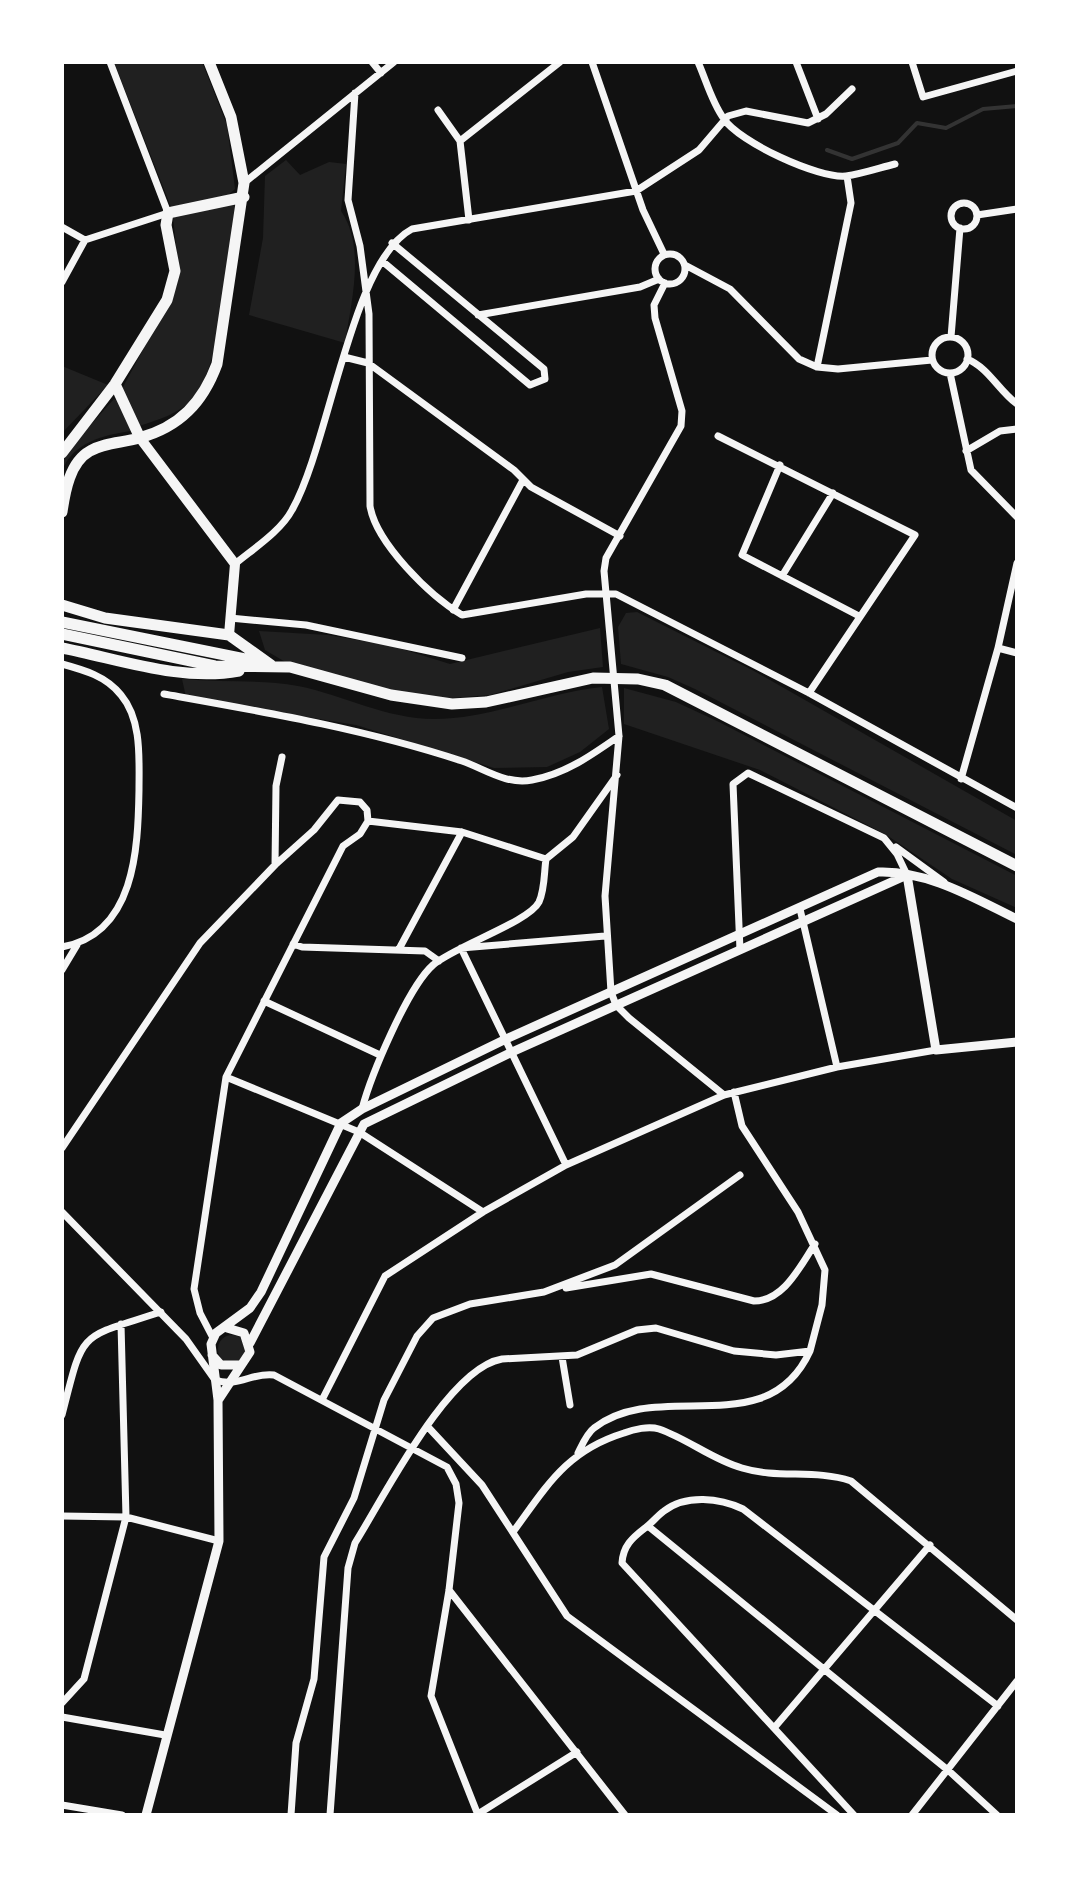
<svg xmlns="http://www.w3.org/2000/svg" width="1079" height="1877" font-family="Helvetica,sans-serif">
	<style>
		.green { fill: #202020 }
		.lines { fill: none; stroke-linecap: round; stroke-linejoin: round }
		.stream { stroke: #333; stroke-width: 4 }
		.minor { stroke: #f5f5f5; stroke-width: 7 }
		.tertiary { stroke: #f5f5f5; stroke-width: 9 }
		.secondary { stroke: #f5f5f5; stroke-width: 10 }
		.primary { stroke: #f5f5f5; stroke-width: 11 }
	</style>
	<rect width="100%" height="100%" fill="#111"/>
	<path class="green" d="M114 62H202L227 125 235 189 225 198 171 207Z
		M286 160 300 175 329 162 346 164 341 211C366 247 351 303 345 343L249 315 263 238 265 176Z
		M235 203C230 246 221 371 193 399 178 414 158 420 139 426L122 389 177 286 179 274 173 217Z
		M62 366 108 385 62 433Z
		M114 399 120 401 131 431C104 435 73 442 62 471L65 453Z
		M637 612 754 671 1017 821V855L695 689 668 677 621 664 618 627 626 613Z
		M600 628 603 667 568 672 490 695 425 700 287 663 265 650 259 631 328 635 392 646 450 664Z
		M182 679C221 683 260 679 298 686 344 695 386 719 434 719 492 719 544 693 602 687L609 729 580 752 547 767 494 768 356 725 186 697Z
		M624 688 676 702 719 722 1017 876V908L952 879 885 834 760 770 624 724Z
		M218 1349a14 14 0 1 1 28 0a14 14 0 1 1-28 0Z"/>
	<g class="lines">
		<path class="stream" d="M827 150 852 159 898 143 917 123 946 128 983 109 1017 106"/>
		<path class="minor" d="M372 62 381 73
			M592 62 643 210 664 254
			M698 62C706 80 712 103 724 119 739 142 819 179 846 176 862 174 879 168 895 164
			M796 62 818 119
			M912 62 923 97 1017 71
			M355 93 348 200 360 246 369 314 370 506C376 543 430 596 462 615L586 594H616L809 693 1017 808
			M438 110 460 141
			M244 183 394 62
			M951 216a13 13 0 1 1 26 0a13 13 0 1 1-26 0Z
			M977 215 1017 209
			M469 220 460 141 560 62
			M62 227 85 240
			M655 269a15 15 0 1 1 30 0a15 15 0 1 1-30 0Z
			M382 261 530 385 545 379 544 369 392 243
			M685 265 730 289 799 359 817 367 838 369 932 360
			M62 282 85 240 168 213 110 62
			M665 283 654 305 655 318 682 411 681 426 606 558 604 571 619 736 605 896 611 992 616 1005 629 1018 724 1095
			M478 315 640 287 659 279
			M951 337 960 228
			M932 355a18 18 0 1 1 36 0a18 18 0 1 1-36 0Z
			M344 357 368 363 514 470 531 487 620 536
			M967 359C989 368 998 390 1017 404
			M817 367 851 203 847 176
			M950 373 971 470 1017 517
			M718 436 915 535 809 693
			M966 451 1000 431 1017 429
			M780 465 742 555 859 616
			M235 564C253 549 281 531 292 510 330 443 351 261 412 229L636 191 699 150 728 116 746 111 808 123 826 114 852 89
			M782 576 833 493
			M453 610 523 480
			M230 618 306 625 462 658
			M998 648 1017 653
			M62 664C84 670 106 676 121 695 142 720 139 759 139 790 138 849 135 934 62 947
			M164 694C265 712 365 729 462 761 485 769 506 785 532 780 565 774 592 755 619 736
			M961 779 998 648 1017 563
			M368 821 462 832 546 859 573 837 617 775
			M896 847 944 882
			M275 865 276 786 282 757
			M800 909 837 1067
			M293 944 302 947 425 951 439 961
			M399 949 462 832
			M740 950 733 784 748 773 884 838 897 854 907 875
			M62 970 77 945
			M264 1001 380 1055
			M226 1077 359 1132 483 1212
			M734 1092 742 1126 798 1212 825 1270 822 1305 810 1351
			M362 1109C371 1075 408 987 433 965 455 946 529 922 539 902 545 889 544 872 546 859
			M62 1148 200 943 275 865 314 830 338 800 360 802 367 810 368 821
			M566 1165 461 948 605 936
			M62 1212 186 1339 215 1380C238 1388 252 1372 274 1375L447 1467 456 1484 459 1503 449 1590 431 1696 478 1815
			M566 1288 651 1274 754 1301C784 1301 800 1266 815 1244
			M213 1338 200 1313 194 1289 226 1077 343 846 360 834 368 821
			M562 1357 570 1405
			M323 1398 385 1276 483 1212 566 1165 724 1095 837 1067 936 1050
			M62 1415C84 1329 77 1339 161 1312
			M428 1427 482 1485 567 1616 837 1815
			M62 1516 126 1517 219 1541
			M648 1526 949 1771 997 1815
			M513 1532C547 1486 566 1451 624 1433 634 1429 649 1426 659 1429 688 1439 713 1460 742 1468 778 1479 815 1469 851 1481L1017 1620
			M449 1590 625 1815
			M62 1703 84 1679 126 1517 121 1324
			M62 1717 165 1735
			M774 1728 930 1545
			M62 1805 122 1815
			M478 1814 577 1752
			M291 1815 296 1743 314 1679 324 1557 354 1498 384 1400 417 1336 433 1318 470 1304 544 1292 615 1265 740 1175
			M330 1815 348 1568 355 1543C384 1497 448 1368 502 1359L577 1355 637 1330 656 1328 734 1351 776 1355 810 1351C767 1445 659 1377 594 1428 587 1433 582 1445 578 1453
			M854 1815 622 1563C623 1546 632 1538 645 1528 652 1523 657 1516 664 1511 686 1494 720 1498 743 1509L998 1706
			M912 1815 1017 1681"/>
		<path class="tertiary" d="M907 875 936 1050 1017 1042
			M250 1343 364 1124 512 1052 907 875
			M212 1355 221 1365H240
			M219 1399 250 1352 244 1333 227 1328
			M146 1815 219 1541 218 1400 211 1344 216 1333 250 1308 261 1292 341 1123 362 1109 506 1039 878 872C927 870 974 898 1017 919"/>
		<path class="secondary" d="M140 438 235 564 229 635"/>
		<path class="primary" d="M115 384 140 438
			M62 453 115 384 167 300 175 271 166 225 168 213 244 197
			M62 512C65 491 70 462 90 451 105 442 123 443 139 438 180 427 203 402 217 364L244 183 231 117 209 62
			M62 605 105 618 229 635 271 665
			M62 622 255 661
			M62 634 215 666 290 667 391 695 452 704 486 702 593 678 638 679 665 685 1017 866
			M62 648C119 659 181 682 239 671"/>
	</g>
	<rect width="1079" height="1877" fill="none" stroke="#ffffff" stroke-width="128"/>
</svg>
